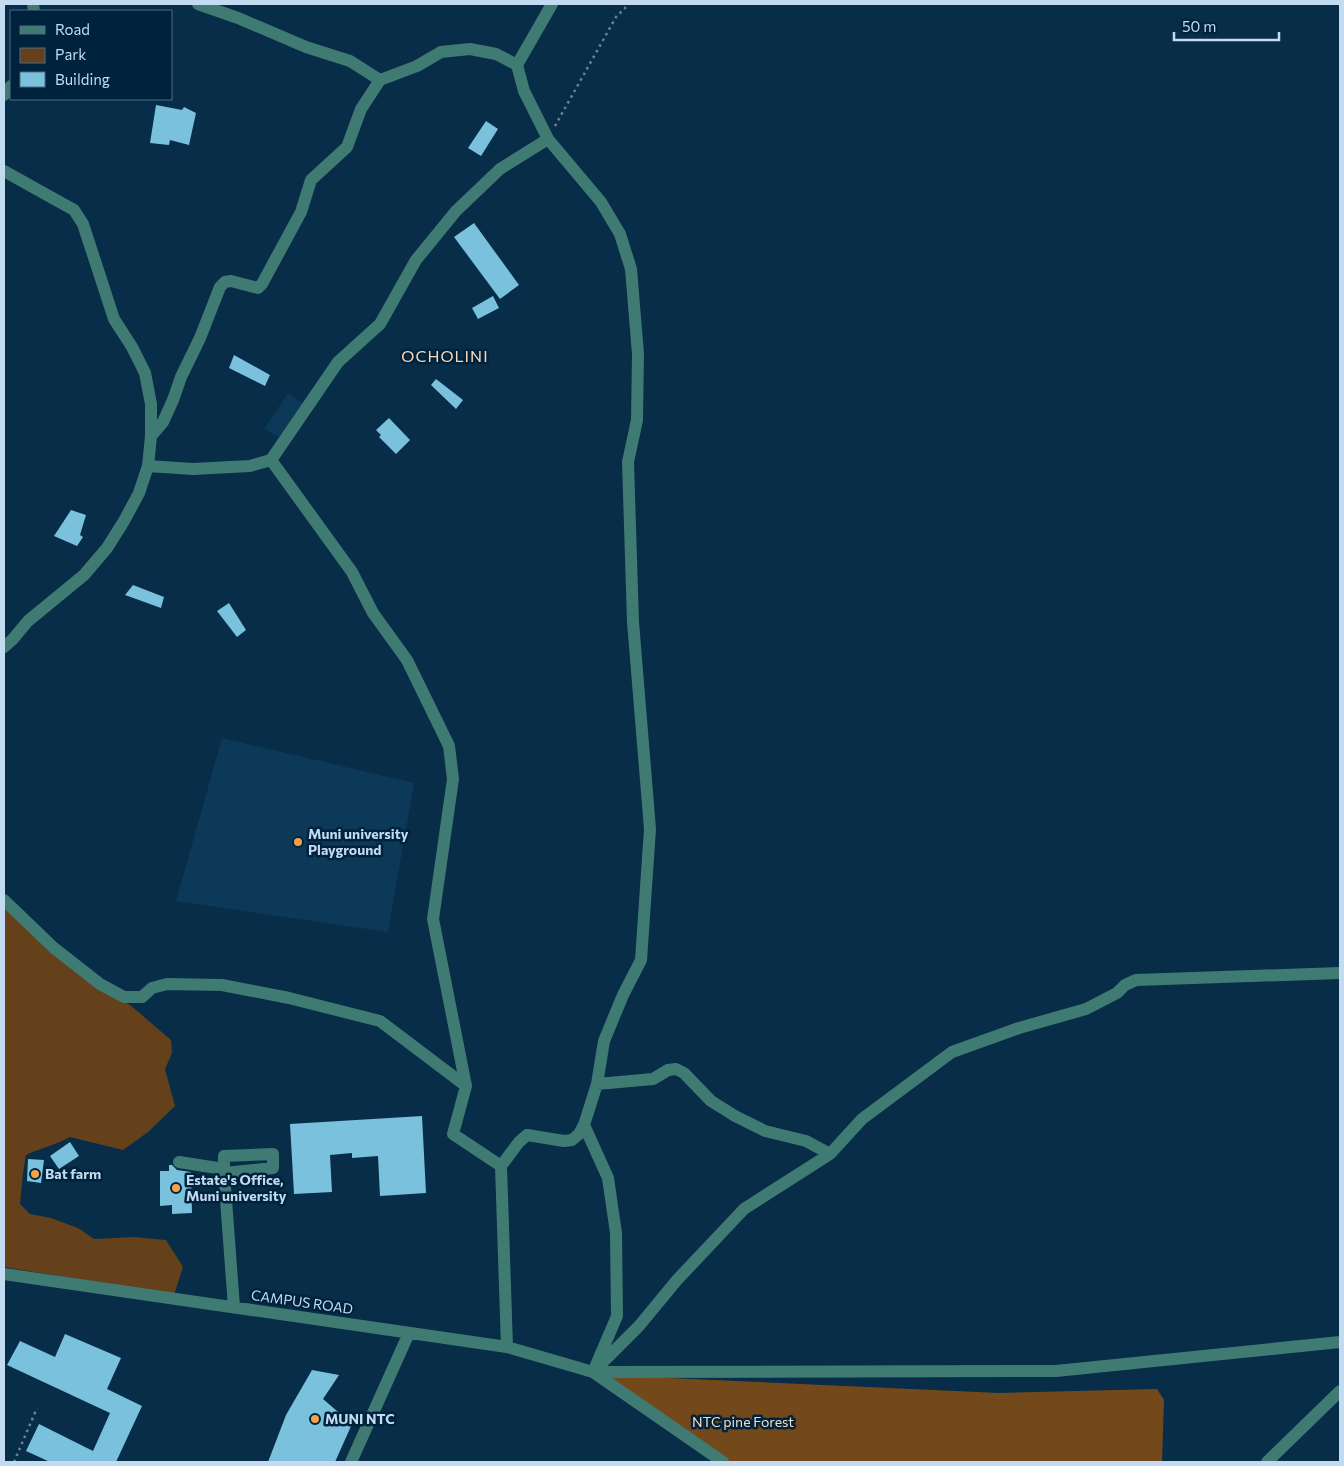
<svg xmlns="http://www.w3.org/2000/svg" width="1344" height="1466" font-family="Commissioner,sans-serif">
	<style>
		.built { fill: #0d3958 }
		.green { fill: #64401b }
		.forest { fill: #73491c }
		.building { fill: #79c1dd }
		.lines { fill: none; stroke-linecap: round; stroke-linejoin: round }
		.path { stroke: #66859e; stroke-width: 2.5; stroke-dasharray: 2.5 4; stroke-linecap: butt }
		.minor { stroke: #3f7b73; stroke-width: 12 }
		.poi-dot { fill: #f6a248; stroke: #00233d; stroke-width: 2 }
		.labels { text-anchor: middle; stroke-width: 5; stroke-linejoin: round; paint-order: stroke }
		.poi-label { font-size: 14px; font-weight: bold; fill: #c2dbf1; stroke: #00233d; text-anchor: start }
		.street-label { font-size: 14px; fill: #c2dbf1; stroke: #00233d }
		.park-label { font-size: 14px; fill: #f7dcc3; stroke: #00233d }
		.quarter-label { font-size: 16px; letter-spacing: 1px; fill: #fcd7b6; stroke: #00233d }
	</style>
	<rect width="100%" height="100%" fill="#072d48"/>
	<path class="built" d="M288 393 303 403 281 438 264 429Z
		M222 738 414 783 388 932 176 901Z"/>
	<path class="green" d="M4 904 101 989 130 1005 171 1040 172 1053 165 1069 175 1106 148 1132 123 1150 70 1137C56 1145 41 1148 26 1155L23 1173 20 1204 30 1214 51 1218 78 1228 94 1239 133 1237 166 1240 183 1267 174 1295 4 1267Z"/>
	<path class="forest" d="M602 1375 999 1393 1157 1389 1164 1400 1162 1462H729Z"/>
	<path class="building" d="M156 105 182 110 184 107 196 113 189 145 170 140 169 145 150 143Z
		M486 121 498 129 481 156 468 148Z
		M474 223 519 285 500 299 454 237Z
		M493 296 499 308 478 319 472 308Z
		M234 355 270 375 265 386 229 368Z
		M436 379 463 400 456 409 431 385Z
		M389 418 410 440 396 454 379 437 381 435 376 430Z
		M71 510 86 515 80 535 83 537 77 546 54 536Z
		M133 585 164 597 161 608 125 595Z
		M229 603 246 630 237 637 217 611Z
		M422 1116 426 1193 380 1196 378 1156 352 1158V1153L330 1155 332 1192 294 1194 290 1124Z
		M70 1142 79 1156 59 1169 50 1156Z
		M28 1159 44 1160 41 1183 27 1181Z
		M169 1165H172L177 1170 191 1172 192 1213 172 1214V1205L160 1206V1171H169Z
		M65 1334 121 1358 107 1389 142 1406 116 1462H50L26 1451 39 1424 93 1451 110 1413 7 1365 20 1341 55 1357Z
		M312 1370 339 1375 323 1399 352 1424 335 1462H268L286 1415Z"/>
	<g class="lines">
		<path class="path" d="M555 126 616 17 629 4
			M14 1462 37 1408"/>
		<path class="minor" d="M33 4 34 11
			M198 4 238 18 306 47 350 61 380 80
			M4 95 11 86
			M4 171 74 210 83 224 114 319 132 347 145 373 151 404V436L148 466 139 493 124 521 107 548 84 575 28 621 13 639 4 647
			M151 436 163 422 173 400 181 377 200 338 220 287 225 282 231 281 258 288 262 284 301 212 311 180 347 147 361 109 380 80 417 66 441 52 470 49 496 54 517 65
			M271 460 352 572 373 613 407 660 449 746 453 779 433 919 466 1086 453 1134 501 1166 507 1347
			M148 466 193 469 250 466 271 460 338 362 380 324 416 260 456 211 500 169 548 139 524 91 517 65 552 4
			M4 900 54 948 100 984 124 997H142L152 988 167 984 222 985 289 998 380 1021 466 1086
			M597 1084 653 1079 668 1070 676 1069 684 1073 711 1101 735 1116 765 1131 806 1141 830 1154
			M584 1125 608 1178 616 1233 617 1316 596 1365
			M179 1162 224 1169V1156L273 1154V1168L224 1173 234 1307
			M501 1166 519 1142 527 1135 564 1141 572 1140 579 1134 584 1125 597 1084 604 1041 623 995 641 960 650 829 633 622 628 462 637 420 638 354 631 269 620 234 601 202 548 139
			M4 1274 507 1347 593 1372 1056 1371 1340 1342
			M593 1372 639 1326 677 1280 744 1209 830 1154 862 1119 952 1052 1019 1028 1086 1009 1117 993 1125 985 1136 980 1340 973
			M593 1372 723 1462
			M351 1462 409 1333
			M1267 1462 1340 1391"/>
	</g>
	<g class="poi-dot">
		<circle cx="298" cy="842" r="5"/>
		<circle cx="35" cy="1174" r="5"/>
		<circle cx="176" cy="1188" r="5"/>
		<circle cx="315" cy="1419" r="5"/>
	</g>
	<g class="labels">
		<g class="poi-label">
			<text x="308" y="839">Muni university<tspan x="308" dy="16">Playground</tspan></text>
			<text x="45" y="1179">Bat farm</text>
			<text x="186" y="1185">Estate's Office,<tspan x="186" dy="16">Muni university</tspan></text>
			<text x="325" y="1424">MUNI NTC</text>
		</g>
		<g class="street-label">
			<text transform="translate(302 1302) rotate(8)" y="5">CAMPUS ROAD</text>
		</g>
		<g class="park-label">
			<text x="743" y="1427">NTC pine Forest</text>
		</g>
		<g class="quarter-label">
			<text x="445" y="362">OCHOLINI</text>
		</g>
	</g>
	<rect width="1344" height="1466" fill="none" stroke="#c2dbf1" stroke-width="10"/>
	<rect x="10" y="10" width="162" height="90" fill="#00233d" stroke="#4e6d85"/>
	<rect x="20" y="26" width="25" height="8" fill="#3f7b73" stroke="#4e6d85"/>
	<text x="55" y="35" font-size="15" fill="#c2dbf1">Road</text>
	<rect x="20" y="48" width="25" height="15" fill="#64401b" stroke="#4e6d85"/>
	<text x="55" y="60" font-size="15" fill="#c2dbf1">Park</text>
	<rect x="20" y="72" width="25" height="15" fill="#79c1dd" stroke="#4e6d85"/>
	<text x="55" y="85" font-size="15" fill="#c2dbf1">Building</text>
	<path d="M1174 32v8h105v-8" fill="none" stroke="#c2dbf1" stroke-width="2.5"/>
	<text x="1182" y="32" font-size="15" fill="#c2dbf1" stroke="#00233d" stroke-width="4" paint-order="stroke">50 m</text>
</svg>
